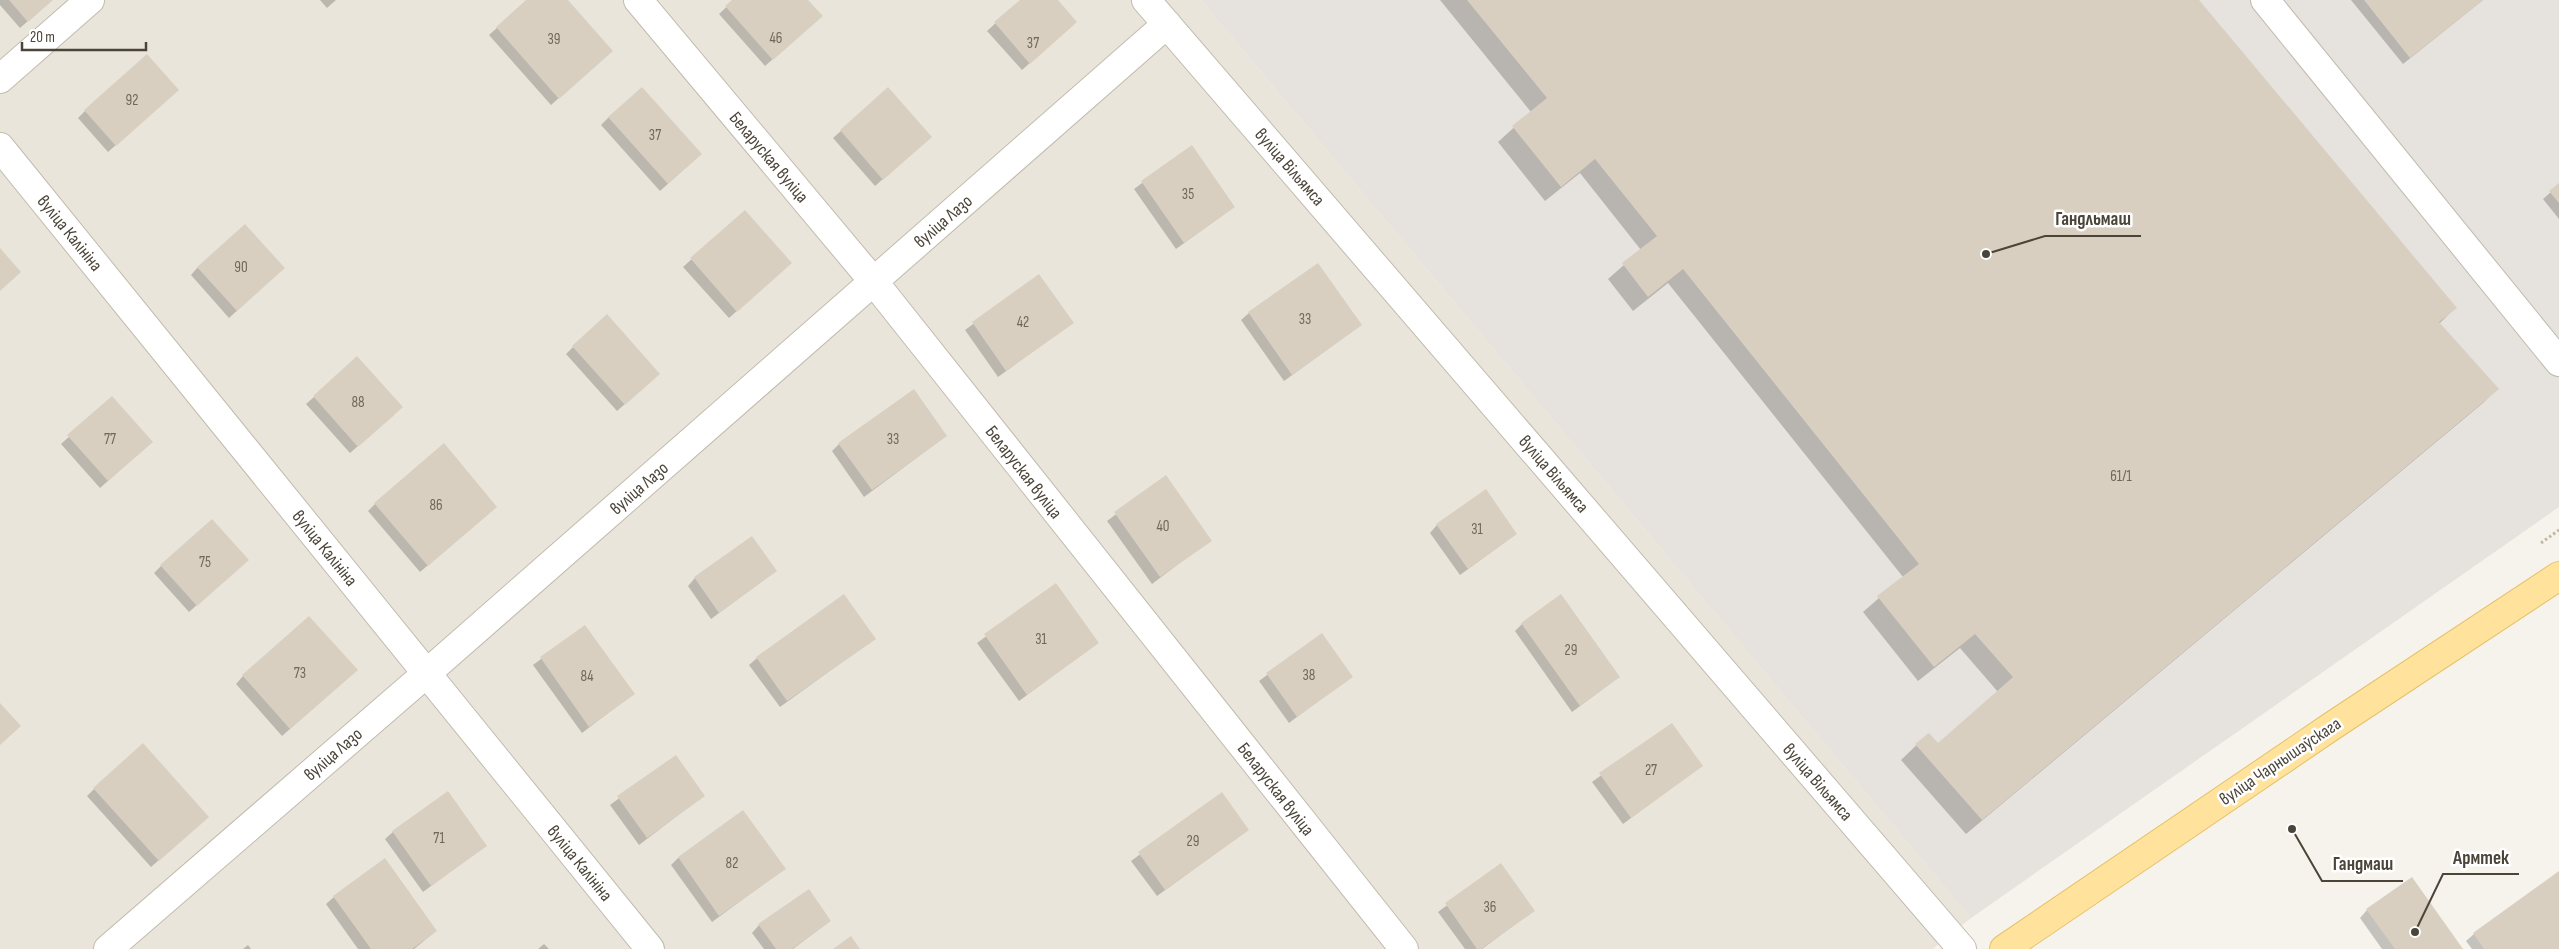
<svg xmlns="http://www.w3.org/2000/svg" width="2559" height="949" font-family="'Sofia Sans Condensed',sans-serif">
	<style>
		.residential { fill: #eae5da }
		.industrial { fill: #e6e2dd }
		.shadow { fill: #0003 }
		.building { fill: #d8cfc1 }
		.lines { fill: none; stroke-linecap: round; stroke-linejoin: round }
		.minor-casing { stroke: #c2bbae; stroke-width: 30 }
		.major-casing { stroke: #e6c16a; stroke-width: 30 }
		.path { stroke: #c4b79f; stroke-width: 3; stroke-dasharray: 2.5 2.5; stroke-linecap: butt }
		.minor { stroke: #fff; stroke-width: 28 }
		.major { stroke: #ffe39c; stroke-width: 28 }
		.labels { text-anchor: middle; stroke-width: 5; stroke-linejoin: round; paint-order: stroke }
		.number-label { font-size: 15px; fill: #6e675b }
		.street-label { font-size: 18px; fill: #4b4439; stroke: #fff }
		.leader { fill: none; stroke: #4b4439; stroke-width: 2 }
		.callout-dot { fill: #4b4439; stroke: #fff; stroke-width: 2 }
		.callout-label { font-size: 19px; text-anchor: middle; font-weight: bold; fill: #4b4439; stroke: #fff; stroke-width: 5; stroke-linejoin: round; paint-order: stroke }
	</style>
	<rect width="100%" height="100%" fill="#f6f3ec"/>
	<path class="residential" d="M0 0H1201L1971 918 1933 949H0Z"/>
	<path class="industrial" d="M1201 0H2559V507L1971 918Z"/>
	<path class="shadow" d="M0 0H52L20 28 0 5Z
		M320 0H336L327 8Z
		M528 0H566L604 58 551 105 489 35Z
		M734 0H807L814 23 765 66 719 14Z
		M1021 0H1056L1068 29 1022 70 987 31Z
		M1440 0H2198L2455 308 2439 324 2497 389 2483 403 1966 834 1901 760 1928 734 1938 745 1998 692 1960 648 1918 681 1863 612 1903 577 1668 283 1633 311 1608 279 1641 250 1580 173 1545 201 1498 142 1531 112Z
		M2351 0H2483L2403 64Z
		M888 89 923 144 875 186 833 138Z
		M170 97 108 152 78 118 85 111Z
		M609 117 693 161 660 191 601 125Z
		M1191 147 1234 207 1176 249 1134 189Z
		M2559 185V219L2543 199Z
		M745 211 783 270 729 318 683 267Z
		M198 267 276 275 229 318 191 275Z
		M1039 276 1072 323 998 377 965 330Z
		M1249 313 1361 325 1284 381 1241 320Z
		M573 347 651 381 617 411 566 354Z
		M314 397 394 415 350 453 306 404Z
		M112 398 144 449 100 488 61 444Z
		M946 436 864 497 832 451 839 444Z
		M1166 477 1210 540 1152 584 1107 521Z
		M375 504 488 514 420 572 368 511Z
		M1437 525 1516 534 1460 575 1430 533Z
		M161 566 240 567 189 612 154 573Z
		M776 571 711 619 688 586 695 578Z
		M1056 585 1097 643 1019 701 977 643Z
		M1522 624 1619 677 1572 712 1515 631Z
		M585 626 633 694 582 733 533 665Z
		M1321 635 1351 676 1289 723 1259 681Z
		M874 639 780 707 749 665 757 658Z
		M243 676 349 677 282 736 236 684Z
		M1671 724 1701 766 1623 824 1592 782Z
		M675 757 703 796 639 845 610 805Z
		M94 789 200 824 151 867 87 796Z
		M1222 794 1248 830 1157 896 1131 861Z
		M393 832 485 846 423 892 385 839Z
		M678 858 784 869 712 922 671 865Z
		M1501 865 1533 911 1482 949H1465L1438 912Z
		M2559 873V949H2472L2466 941 2474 934Z
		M334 897 436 931 414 949H358L326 904Z
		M2367 910 2461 949H2382L2360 918Z
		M830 921 793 949H764L752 933 759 925Z
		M544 944 549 949H538Z
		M248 945 251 949H243Z"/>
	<path class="building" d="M9 0H53L28 22Z
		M526 0H568L613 51 559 99 496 27Z
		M732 0H808L823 16 773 60 725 6Z
		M1020 0H1058L1077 22 1030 64 994 22Z
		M1467 0H2199L2457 308 2439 322 2499 389 1982 820 1915 744 1929 733 1938 743 2013 677 1975 634 1934 667 1877 596 1919 564 1683 269 1648 297 1622 263 1657 236 1595 159 1561 187 1512 126 1547 98Z
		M2364 0H2483L2410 58Z
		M147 54 179 90 116 146 84 110Z
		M642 87 702 154 668 184 608 117Z
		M888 87 932 137 883 180 840 130Z
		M1192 145 1235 207 1184 243 1141 181Z
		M2559 183V203L2549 191Z
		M745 210 792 263 737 312 690 258Z
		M245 224 285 268 237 311 197 267Z
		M0 248 21 272 0 291Z
		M1318 263 1362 325 1292 375 1248 312Z
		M1039 274 1074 323 1006 371 972 322Z
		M607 314 660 374 625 405 572 346Z
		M357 356 403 407 358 447 313 396Z
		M914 389 947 436 872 490 838 443Z
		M112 396 153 442 108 481 67 435Z
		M444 443 497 507 428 566 374 503Z
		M1166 475 1212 541 1160 577 1114 512Z
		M1486 489 1517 534 1468 569 1436 524Z
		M212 519 249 560 197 606 160 565Z
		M752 536 777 571 719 613 694 577Z
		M1056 583 1099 643 1027 695 984 634Z
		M844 594 876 639 787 701 756 657Z
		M1561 594 1620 677 1580 706 1521 623Z
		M309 616 358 670 290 729 242 675Z
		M585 625 635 694 589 727 540 657Z
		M1322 633 1353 677 1297 717 1266 673Z
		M0 703 21 726 0 745Z
		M1672 723 1703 766 1631 818 1599 773Z
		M143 743 209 817 159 861 93 788Z
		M676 755 705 796 647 838 617 796Z
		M448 791 487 846 431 886 392 831Z
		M1222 792 1249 830 1165 890 1138 852Z
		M743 810 786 869 719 916 678 857Z
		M385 858 437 931 412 949H371L333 896Z
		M1501 863 1535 911 1481 949H1477L1445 903Z
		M2559 871V949H2484L2473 933Z
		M2412 877 2463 949H2395L2366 909Z
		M809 889 831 921 792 949H776L758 924Z
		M851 936 860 949H833Z"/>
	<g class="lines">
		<g class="minor-casing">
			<path id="minor" d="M638 0 874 282 1404 949
				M1146 0 1962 949
				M2265 0 2559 362
				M0 79 90 0
				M0 147 650 949
				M108 949 427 673 1167 24"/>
		</g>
		<g class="major-casing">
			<path id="major" d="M2004 949 2332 726 2559 576"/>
		</g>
		<path class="path" d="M2541 543 2559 530"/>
		<use href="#minor" class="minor"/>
		<use href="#major" class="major"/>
	</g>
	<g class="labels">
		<g class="number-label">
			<text x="776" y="43">46</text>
			<text x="554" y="44">39</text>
			<text x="1033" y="48">37</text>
			<text x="132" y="105">92</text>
			<text x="655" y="140">37</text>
			<text x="1188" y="199">35</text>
			<text x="241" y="272">90</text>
			<text x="1305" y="324">33</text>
			<text x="1023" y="327">42</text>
			<text x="358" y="407">88</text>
			<text x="110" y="444">77</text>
			<text x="893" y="444">33</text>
			<text x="2121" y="481">61/1</text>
			<text x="436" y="510">86</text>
			<text x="1163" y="531">40</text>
			<text x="1477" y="534">31</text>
			<text x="205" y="567">75</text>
			<text x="1041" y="644">31</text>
			<text x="1571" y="655">29</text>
			<text x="300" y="678">73</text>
			<text x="1309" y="680">38</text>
			<text x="587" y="681">84</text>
			<text x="1651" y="775">27</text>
			<text x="439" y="843">71</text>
			<text x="1193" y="846">29</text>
			<text x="732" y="868">82</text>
			<text x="1490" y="912">36</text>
		</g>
		<g class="street-label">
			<text transform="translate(769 157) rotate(50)" y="6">Беларуская вуліца</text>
			<text transform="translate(1290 167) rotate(49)" y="6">вуліца Вільямса</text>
			<text transform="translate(943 221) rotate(-41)" y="6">вуліца Лазо</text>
			<text transform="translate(70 233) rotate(51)" y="6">вуліца Калініна</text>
			<text transform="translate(1024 472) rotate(52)" y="6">Беларуская вуліца</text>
			<text transform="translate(1554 474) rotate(49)" y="6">вуліца Вільямса</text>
			<text transform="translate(639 488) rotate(-41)" y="6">вуліца Лазо</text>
			<text transform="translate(325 548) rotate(51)" y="6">вуліца Калініна</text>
			<text transform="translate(333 754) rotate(-41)" y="6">вуліца Лазо</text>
			<text transform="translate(2280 761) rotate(-34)" y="6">вуліца Чарнышэўскага</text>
			<text transform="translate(1818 782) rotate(49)" y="6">вуліца Вільямса</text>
			<text transform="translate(1276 789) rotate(52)" y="6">Беларуская вуліца</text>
			<text transform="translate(580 863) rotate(51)" y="6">вуліца Калініна</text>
		</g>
	</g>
	<path class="leader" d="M1986 254L2045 236H2141M2415 932L2443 874H2519M2292 829L2322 881H2403"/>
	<g class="callout-dot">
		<circle cx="1986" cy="254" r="5"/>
		<circle cx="2415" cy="932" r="5"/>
		<circle cx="2292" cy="829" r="5"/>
	</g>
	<g class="callout-label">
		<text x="2093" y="225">Гандльмаш</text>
		<text x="2481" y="864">Армтек</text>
		<text x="2363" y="870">Гандмаш</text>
	</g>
	<path d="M22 42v8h124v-8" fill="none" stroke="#4b4439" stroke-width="2.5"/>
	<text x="30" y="42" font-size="15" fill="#4b4439" stroke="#ffffff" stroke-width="4" paint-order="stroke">20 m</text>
</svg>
